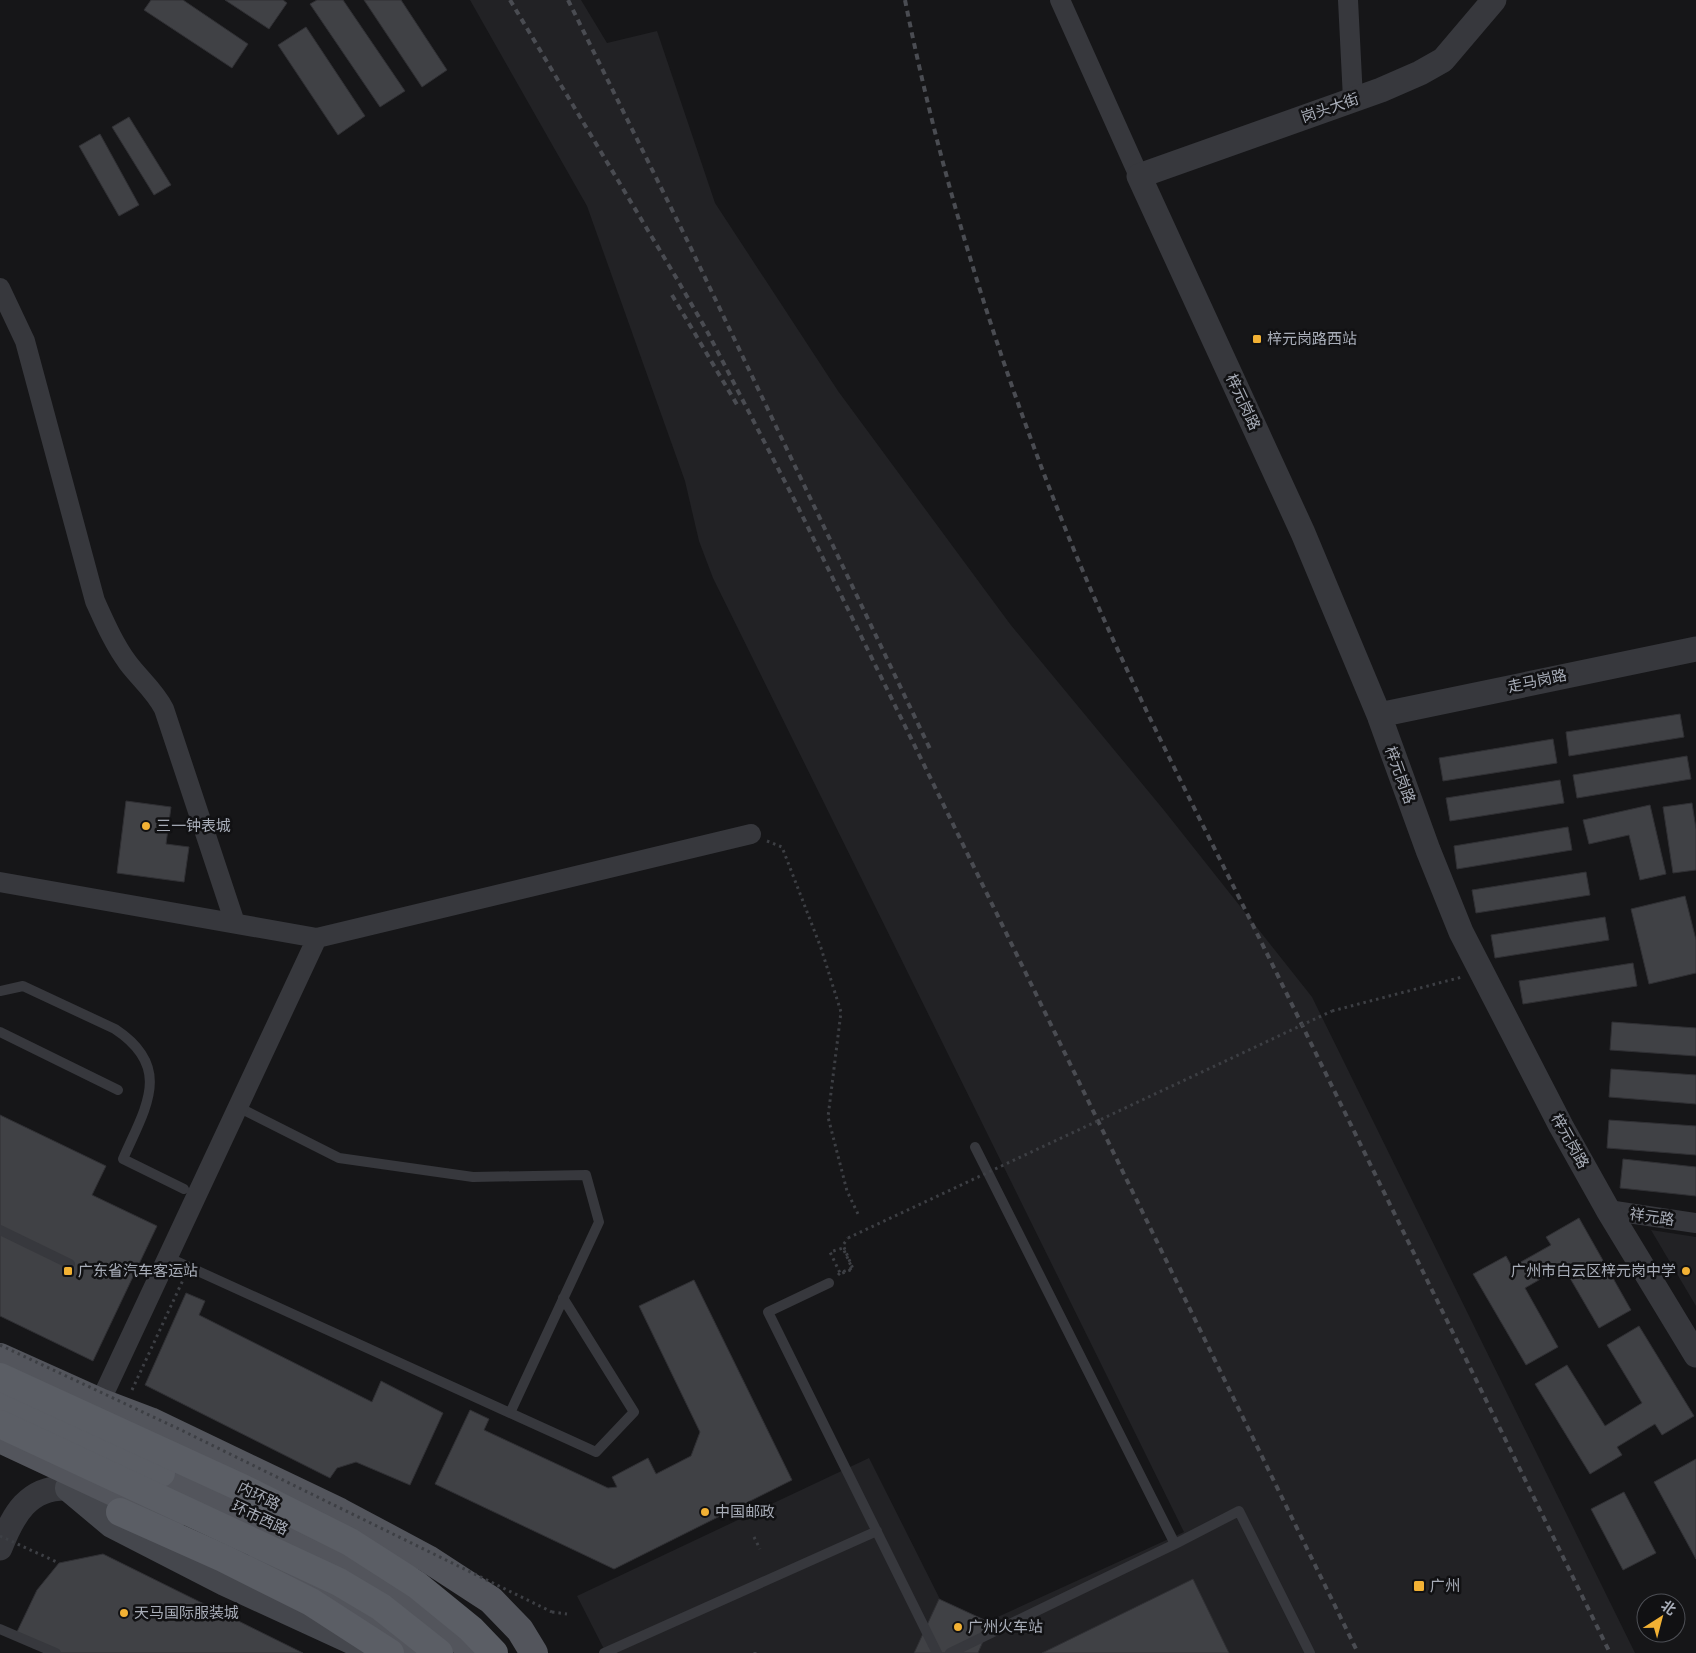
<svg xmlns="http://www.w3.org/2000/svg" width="1696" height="1653" font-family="'Source Sans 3','Noto Sans SC',sans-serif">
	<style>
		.built { fill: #222225 }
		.building { fill: #404145; stroke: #303034 }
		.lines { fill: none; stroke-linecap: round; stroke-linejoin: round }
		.path { stroke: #3d3f44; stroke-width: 3; stroke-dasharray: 2.5 4; stroke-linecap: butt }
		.service { stroke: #37383d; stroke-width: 10 }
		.minor { stroke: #37383d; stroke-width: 20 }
		.tertiary { stroke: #37383d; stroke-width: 25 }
		.secondary { stroke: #45474d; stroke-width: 28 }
		.primary { stroke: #53555c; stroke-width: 28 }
		.trunk { stroke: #5b5e65; stroke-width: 28 }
		.rail { stroke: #4a4c52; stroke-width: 4; stroke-dasharray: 6 5; stroke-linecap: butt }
		.path-bridge { stroke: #3d3f44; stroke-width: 3; stroke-dasharray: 2.5 4; stroke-linecap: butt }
		.trunk-bridge { stroke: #5b5e65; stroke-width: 28 }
		.poi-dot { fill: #f2b134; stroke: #111113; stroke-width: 2 }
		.labels { text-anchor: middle; stroke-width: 5; stroke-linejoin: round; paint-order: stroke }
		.street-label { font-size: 15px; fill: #a8adb8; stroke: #111113 }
		.poi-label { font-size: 15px; fill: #a8adb8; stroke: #111113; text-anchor: start }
	</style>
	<rect width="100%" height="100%" fill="#161618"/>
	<path class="built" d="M470 0H581L607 43 657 31 715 203 838 391 1010 624 1163 809 1312 997 1635 1653H606L577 1596 869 1458 958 1635 1184 1532 713 578 699 541 685 481 587 206Z
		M1651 1230 1696 1237V1306Z"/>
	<path class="building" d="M151 0H183L248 44 232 68 144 10Z
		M225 0H283L287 3 269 29Z
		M317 0H343L405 91 380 107 310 4Z
		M364 0H401L447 70 422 87Z
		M306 27 365 116 338 135 278 45Z
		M129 117 171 185 154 195 112 127Z
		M100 134 139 205 119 216 79 146Z
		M1680 714 1684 737 1569 756 1566 732Z
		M1553 739 1557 763 1443 781 1439 758Z
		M1687 756 1691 779 1577 798 1573 775Z
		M1560 780 1564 803 1450 821 1446 798Z
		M126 801 171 807 166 844 189 847 184 882 117 873Z
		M1692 803 1696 829V870L1673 873 1663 807Z
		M1650 805 1666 874 1640 880 1629 835 1589 844 1583 820Z
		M1568 827 1572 850 1457 869 1454 846Z
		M1586 872 1590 895 1476 913 1472 890Z
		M1685 896 1696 940V973L1649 984 1631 909Z
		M1605 917 1609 940 1495 958 1491 935Z
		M1633 963 1637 986 1523 1004 1519 981Z
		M1612 1022 1696 1028V1056L1610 1050Z
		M1611 1069 1696 1075V1104L1609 1097Z
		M0 1115 106 1166 92 1195 157 1226 93 1361 0 1316Z
		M1609 1120 1696 1126V1155L1607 1148Z
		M1623 1159 1696 1167V1196L1620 1188Z
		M1579 1218 1631 1310 1599 1328 1563 1266 1525 1288 1558 1347 1526 1365 1473 1274 1506 1256 1512 1267 1551 1245 1546 1237Z
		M694 1280 792 1480 614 1569 435 1484 470 1410 489 1419 484 1430 608 1488 617 1487 612 1477 648 1458 656 1474 691 1456 700 1432 639 1306Z
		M186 1293 205 1301 199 1315 372 1402 381 1381 443 1413 410 1485 356 1462 337 1468 330 1478 145 1385Z
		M1639 1326 1694 1416 1662 1435 1655 1424 1617 1447 1622 1455 1590 1474 1535 1384 1567 1365 1605 1426 1642 1403 1607 1345Z
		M1696 1459V1559L1654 1482Z
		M1624 1492 1656 1553 1623 1570 1591 1509Z
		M103 1554 303 1653H56L15 1636 37 1590 59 1563Z
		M1193 1579 1229 1653H1042Z
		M939 1599 991 1623 978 1653H914Z"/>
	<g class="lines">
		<path class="path" d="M767 841 782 847 821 948 841 1012 828 1117 847 1191 858 1214
			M1332 1011 1462 977
			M838 1275 840 1273 852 1268 843 1248 830 1252 840 1273V1274L853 1269 843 1245 848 1238
			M132 1390 183 1280
			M754 1537 760 1549
			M552 1612 567 1614
			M755 1652V1653"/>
		<path class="service" d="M0 991 23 986 115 1029C174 1068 145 1108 123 1159L184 1189
			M0 1032 118 1090
			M238 1107 339 1158 473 1177 586 1175 599 1222 510 1413
			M0 1230 70 1264
			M167 1257 596 1452 634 1412 563 1298
			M829 1283 768 1312 937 1653
			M1175 1544 1239 1511 1310 1653
			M0 1629 56 1653
			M604 1653 877 1531
			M950 1653 1175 1544 975 1147"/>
		<path class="minor" d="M1060 0 1139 176
			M1348 0 1353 99
			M0 288 25 341 95 601C105 623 114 644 128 663 140 679 155 691 164 709L235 923
			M0 882 317 938 751 834
			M1608 1210 1696 1223
			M100 1402 317 938"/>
		<path class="tertiary" d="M1494 0 1443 60 1420 73 1381 90 1139 176 1303 533 1379 715 1428 850 1461 932 1561 1126 1608 1210 1696 1355
			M1379 715 1696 649
			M0 1548C13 1515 28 1486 69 1488"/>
		<path class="secondary" d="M69 1488 112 1524 225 1582 362 1645"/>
		<path class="primary" d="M0 1357 100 1402 150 1421 340 1512 428 1559 491 1600 520 1630 534 1653
			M0 1439 171 1519
			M140 1463 398 1583
			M262 1561 344 1604 416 1653
			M378 1577 451 1632 475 1653"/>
		<path class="trunk" d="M0 1402 161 1473
			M120 1512 223 1558 311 1602 390 1653"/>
		<path class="rail" d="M510 0 677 279 708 333 798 507 1358 1653
			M568 0 688 242 931 751
			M905 0C941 180 997 357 1065 528 1127 682 1206 829 1279 978 1389 1203 1500 1428 1610 1653
			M672 295 739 408"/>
		<path class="path-bridge" d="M848 1238 1332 1011
			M0 1345 179 1429 552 1612
			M0 1536 59 1563"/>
		<path class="trunk-bridge" d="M0 1377 242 1488 350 1542 417 1585 471 1629 494 1653
			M0 1424 339 1582 381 1607 439 1653"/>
	</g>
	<g class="poi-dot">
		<rect x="1252" y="334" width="10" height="10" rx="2.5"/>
		<circle cx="146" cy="826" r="5"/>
		<rect x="63" y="1266" width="10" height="10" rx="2.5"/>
		<circle cx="1686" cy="1271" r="5"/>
		<circle cx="705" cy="1512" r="5"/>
		<rect x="1413" y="1580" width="12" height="12" rx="2.5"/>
		<circle cx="124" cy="1613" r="5"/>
		<circle cx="958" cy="1627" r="5"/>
	</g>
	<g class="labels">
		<g class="street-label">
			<text transform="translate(1330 108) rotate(-19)" y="5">岗头大街</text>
			<text transform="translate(1243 402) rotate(65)" y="5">梓元岗路</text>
			<text transform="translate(1537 681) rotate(-12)" y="5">走马岗路</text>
			<text transform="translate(1400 775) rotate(70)" y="5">梓元岗路</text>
			<text transform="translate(1570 1141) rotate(61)" y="5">梓元岗路</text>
			<text transform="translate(1652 1217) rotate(8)" y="5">祥元路</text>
			<text transform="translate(259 1496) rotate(26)" y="5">内环路</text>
			<text transform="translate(260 1518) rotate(25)" y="5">环市西路</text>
		</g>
		<g class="poi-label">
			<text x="1267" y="344">梓元岗路西站</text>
			<text x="156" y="831">三一钟表城</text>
			<text x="78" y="1276">广东省汽车客运站</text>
			<text x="1676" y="1276" text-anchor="end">广州市白云区梓元岗中学</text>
			<text x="715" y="1517">中国邮政</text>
			<text x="1430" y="1591">广州</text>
			<text x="134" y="1618">天马国际服装城</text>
			<text x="968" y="1632">广州火车站</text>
		</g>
	</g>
	<g transform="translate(1661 1618) rotate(36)"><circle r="24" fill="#111113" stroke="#4d4f55"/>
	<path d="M0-4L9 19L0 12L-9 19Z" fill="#f2b134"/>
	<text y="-8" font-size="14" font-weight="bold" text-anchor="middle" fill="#a8adb8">北</text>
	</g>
</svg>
